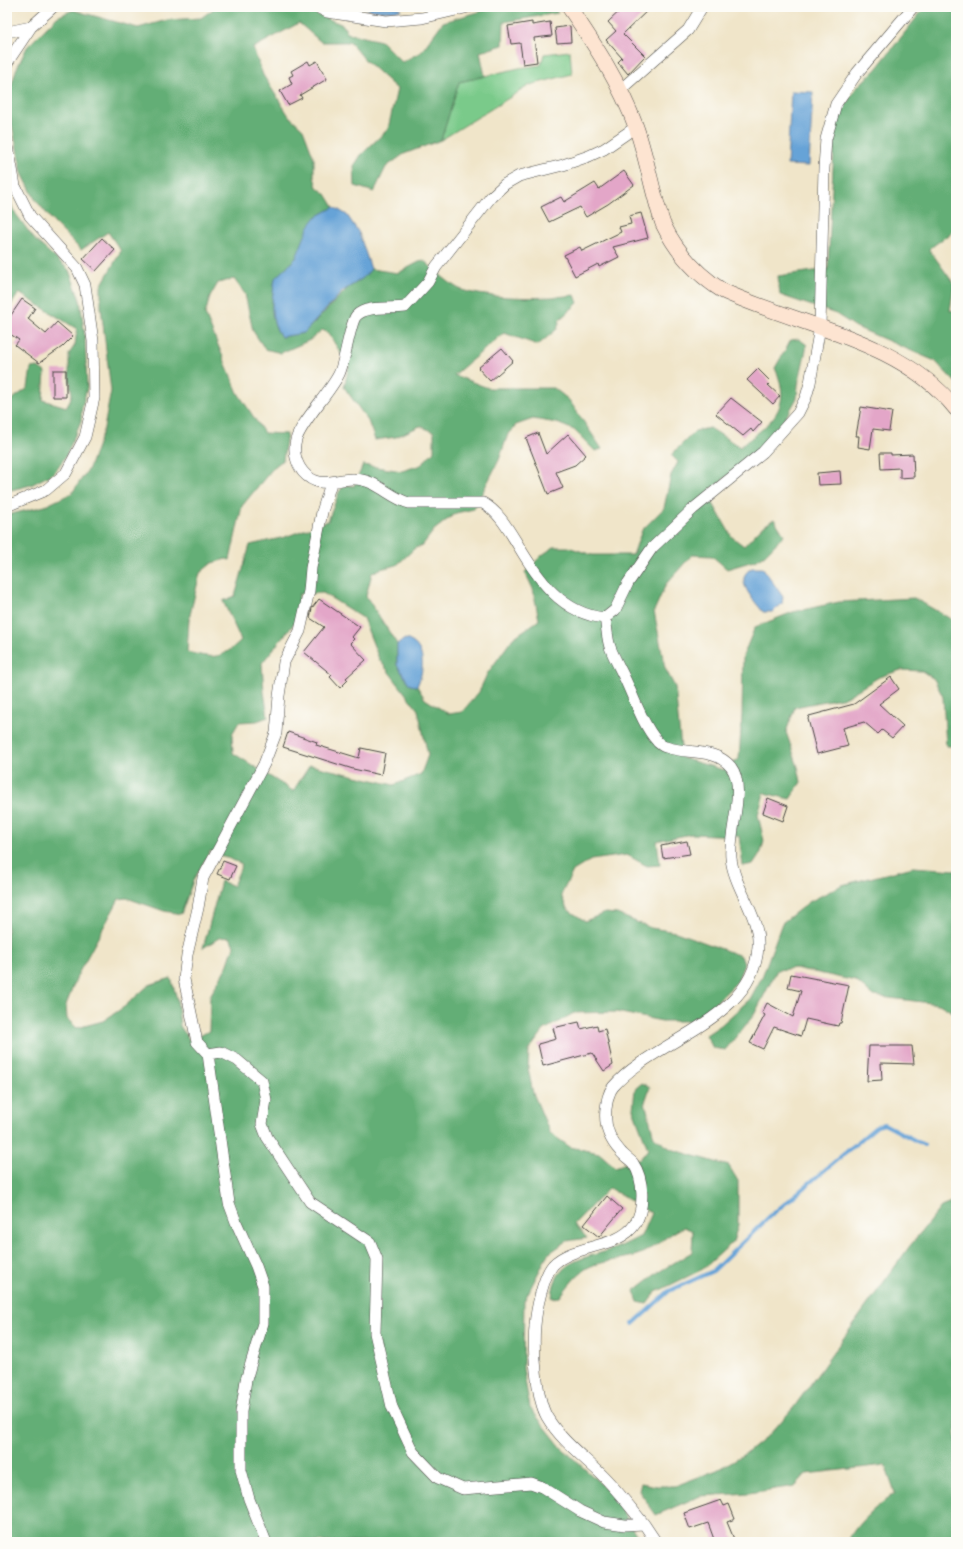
<svg xmlns="http://www.w3.org/2000/svg" width="963" height="1549" font-family="'EB Garamond',serif">
	<style>
		.green { fill: #7aca8a; stroke: #527a5a }
		.forest { fill: #63ae76; stroke: #476c50; fill-rule: evenodd }
		.water { fill: #66a3d7; stroke: #486781 }
		.lines { fill: none; stroke-linecap: round; stroke-linejoin: round }
		.stream { stroke: #66a3d7; stroke-width: 4 }
		.building { fill: #e3a6c8 }
		.street-casing { stroke: #494743; stroke-width: 12 }
		.secondary-casing { stroke: #494743; stroke-width: 16 }
		.street { stroke: #fff; stroke-width: 11 }
		.secondary { stroke: #fde4d1; stroke-width: 15 }
	</style>
	<rect width="100%" height="100%" fill="#fdfcf7"/>
	<filter id="ink" filterUnits="userSpaceOnUse"><feTurbulence type="fractalNoise" baseFrequency=".025" numOctaves="2"/><feDisplacementMap in="SourceGraphic" scale="8" xChannelSelector="R" yChannelSelector="G"/><feConvolveMatrix kernelMatrix="1 2 1 2 8 2 1 2 1" color-interpolation-filters="sRGB"/></filter>
	<filter id="wash" filterUnits="userSpaceOnUse"><feTurbulence type="fractalNoise" baseFrequency=".012" numOctaves="4" result="noise"/><feDisplacementMap in="SourceGraphic" scale="16" xChannelSelector="R" yChannelSelector="G"/><feGaussianBlur stdDeviation="0.9" result="paint"/><feColorMatrix in="noise" values="0 0 0 0 0 0 0 0 0 0 0 0 0 0 0 0 0 1.4 0 .05"/><feComposite in="paint" operator="in"/></filter>
	<g filter="url(#wash)">
		<rect width="100%" height="100%" fill="#f0e5c9"/>
		<path class="green" d="M570 51 572 74 530 85 441 140 459 82 519 68 541 65 544 54Z"/>
		<path class="forest" d="M216 7H299L343 25 347 33 381 41 402 62 421 52 443 22 496 7H553L558 13 504 22 503 45 480 52 485 76 459 82 441 140 404 154 386 167 374 192 355 186 354 166 361 155 388 129 397 89 366 61 350 42H321L299 23 253 48 263 75 289 116 303 129 314 158V177L317 187 326 194 334 207 316 217 296 258 275 278C272 301 268 317 281 337L304 333 348 288 363 278 371 269 398 273 423 260C432 267 452 287 462 290 488 299 547 299 575 295L578 303 560 319 557 329 538 345 504 333 454 375 488 388H554L569 400 602 449 595 451 574 430 557 423 533 419 516 425 508 434 499 460 474 509 456 513 434 530 422 546 415 548 397 565 380 569 372 573 366 596 397 644V665L410 685 417 686 425 699 449 714 462 712 479 692 487 674 513 638 539 620 533 589 525 572 542 555 554 547H568L592 555H633L642 530 664 508 671 475 678 462 671 455 695 431 710 428 740 447C770 423 794 409 775 368L791 340 799 339 807 345 798 385 797 398 789 412 767 443 707 493 732 537 744 546 760 529 774 519 784 535 765 555 757 560 727 569 712 556 692 555 666 584 654 611 665 668 675 687 682 758 724 770 739 759 742 715 743 656 755 627 793 612 839 602 914 598 956 622V746H946L943 697 934 679 922 671 901 670 879 677 846 697 795 707 786 732 798 767 801 782 790 799 764 793 758 815 764 841 761 852 753 864 743 866 739 836 691 834 657 841 660 865 647 866 627 855 591 860 573 871 561 895 567 909 585 921 605 913 617 914 651 928 676 932 741 956 744 964 737 982 709 1009 689 1021H662L616 1012 574 1013 544 1030 529 1050 528 1068 533 1093 550 1133 570 1147 599 1153 615 1167 641 1158 648 1149 633 1109 635 1089 642 1083 650 1087 645 1102 654 1137 671 1149 729 1166 738 1181V1225L733 1242 703 1269 656 1292 647 1304 638 1302 634 1291 657 1273 692 1252 693 1231 684 1227C668 1234 656 1247 640 1254 627 1259 597 1262 587 1268 576 1275 567 1287 560 1297L552 1298C554 1258 586 1259 616 1248 624 1245 633 1240 641 1236L651 1213 609 1188 574 1224 587 1238 567 1241 548 1254 524 1301 523 1369 530 1408 561 1447 611 1493 641 1542H7V515L45 506 72 493 89 468 104 428 111 391 101 307V286L121 251 108 232 81 250 55 224 35 199 22 173 7 101 16 70 27 47 57 17 73 10 138 28 167 20 201 18ZM234 279 245 294 253 331 265 349 281 353 310 340 322 330 328 333 349 366 344 387 368 421 375 440 396 437 420 426 434 432V451L421 465 402 471 363 465 354 486 344 485 339 492 328 521 285 537 250 545 235 596 223 601 241 640C220 661 213 658 187 652L189 619 200 573 212 563 226 559 230 560 242 506 274 467 283 460 287 434 264 433 238 393 205 314 210 297 218 283ZM323 593 363 618 379 659 418 710 428 755 421 774 394 785 310 765 293 791 233 753 232 734 239 722 257 721 268 717 264 692 262 663 297 620 299 594ZM210 851 242 864 233 886 221 881 203 948 219 938 230 937 234 946 228 964 210 996 209 1031 190 1041 180 1026 177 999 171 978 149 985 124 1007 103 1021 77 1028 67 1019 66 1005 78 974 119 899 127 898 164 911 181 914 193 881Z
			M925 7H949L956 11V229L929 249 954 284 950 311 956 310V383L935 361 856 327 836 314 780 295 778 276 828 269 835 127 846 104 856 88 876 69Z
			M7 187 13 210 35 240 69 270 80 300 85 337 87 388 82 407 81 421 66 456 54 473 31 485 7 491V403L28 388 31 368 38 367 45 372 43 400 67 407 72 395 69 376V354L75 345 77 329 19 293 7 311Z
			M913 867 956 870V1014L939 1004 873 996 856 981 795 968 777 970 754 1015 725 1050 713 1048 706 1035 721 1025 750 999 762 977 782 923 809 902 842 885Z
			M951 1203H956V1542H847C858 1521 876 1507 895 1493L885 1465 806 1474 795 1486 749 1493 700 1496 656 1515 639 1491 641 1483 657 1486H675L717 1470 748 1452 769 1435 794 1407 909 1247 941 1207Z"/>
		<path class="water" d="M362 7H399L401 10C387 11 374 13 362 7Z
			M791 91 813 92 809 166 787 165Z
			M334 207 347 215 359 233 371 269 363 278 343 291 304 333 281 337C268 317 272 301 275 278L296 258 309 226 316 217Z
			M752 568H763L783 597 782 604 772 612H763C754 600 732 579 752 568Z
			M405 639C426 644 425 670 417 686L410 685 397 665V644Z"/>
		<g class="lines">
			<path class="stream" d="M633 1324 669 1291 713 1271 769 1217 877 1126 884 1124 924 1145"/>
		</g>
		<g id="blocks">
			<path class="building" d="M624 7H651L623 34 645 56 628 74 618 62 622 58 606 40 616 31 608 22Z
				M532 22V25L550 22 552 36 534 38 537 62 523 64 520 43 511 44 508 26Z
				M570 26 571 42 557 43 555 28Z
				M308 61 310 65 317 61 327 79 300 95 302 98 288 105 280 91 292 84 289 77 293 75 291 71Z
				M624 171 634 185 608 204 586 217 580 207 549 222 541 207 561 197 564 202 595 183 599 189Z
				M641 213 648 238 613 247 619 257 599 267 598 264 575 276 564 255 580 247 582 251 621 232 619 227 631 224 629 216Z
				M102 238 115 250 96 271 83 259Z
				M22 299 35 308 28 319 46 334 57 322 73 336 62 347 39 363 15 345 19 340 7 332V321Z
				M502 348 513 361 490 381 478 368Z
				M758 369 771 382 768 385 780 396 773 404 747 380Z
				M53 370H66V397H53Z
				M731 398 762 422 753 432 751 429 743 436 716 414Z
				M861 407 892 412 889 431 873 429 870 449 858 447 859 436H856Z
				M538 433 546 454 568 434 586 455 575 465 556 472 563 488 548 494 526 438Z
				M880 453H891V455L913 454 914 477 900 478V468L881 469Z
				M840 471 841 484 818 485 817 473Z
				M319 599 360 627 352 637 354 639 350 643 366 660 346 678 348 680 340 688 330 677 332 675 304 652 324 627 310 618 312 608Z
				M891 677 899 689 879 704 903 726 892 738 882 730 878 734 864 722 843 728 848 746 817 754 808 719 809 716 854 704Z
				M288 732 317 742 316 745 359 758 361 748 385 753 381 775 353 769 283 747Z
				M768 798 788 806 783 821 763 813Z
				M687 841 690 854 663 858 661 846Z
				M223 861 236 866 230 879 217 874Z
				M791 974 849 985 841 1023H839L838 1026 806 1019 801 1036 774 1027 763 1049 750 1043 765 1015 762 1013 767 1003 793 1017 801 991 788 988Z
				M579 1022 581 1029 597 1025 598 1031 605 1029 613 1065 604 1071 592 1053 543 1066 538 1044 556 1039 553 1028Z
				M869 1046H912L914 1064 881 1063 882 1080 867 1081Z
				M607 1196 622 1209 599 1237 584 1225Z
				M721 1500 724 1506 729 1504 735 1519 727 1522 734 1539 726 1542H715L708 1523 690 1529 684 1513Z"/>
		</g>
	</g>
	<g filter="url(#ink)">
		<use href="#blocks" fill-opacity="0" stroke="#494743" stroke-width="1"/>
		<g class="lines">
			<g class="street-casing">
				<path id="street" d="M317 7 327 12 386 21 422 18 469 7
					M7 32 31 27
					M7 63 31 27 53 7
					M620 90 688 30 702 7
					M636 127 604 149 589 156 563 165 519 176 505 184 491 197 436 267 428 282 405 307C391 309 366 305 356 316 350 323 345 362 339 374 329 394 301 422 296 440 293 451 296 463 303 472 320 491 336 478 354 479 376 479 390 498 409 503H483C499 512 508 529 518 545 538 579 562 614 605 618L615 610 628 583 652 548 693 509 763 452 798 413 806 397 810 383 820 327 824 168 826 139 836 104 857 73 913 7
					M7 140 15 186 30 216 77 268 85 285 93 341 94 398 85 437 66 473 46 490 7 506
					M605 618C607 628 607 638 610 647 614 658 620 668 625 679 634 698 643 725 657 741 658 743 664 747 666 747 687 755 715 747 731 767 747 788 728 832 731 858 734 888 760 915 758 946 755 1020 654 1039 613 1087 608 1093 607 1101 606 1109 604 1125 609 1139 620 1151 624 1156 629 1159 633 1163 644 1179 645 1208 635 1224 619 1249 573 1244 553 1265 543 1276 536 1311 535 1326 533 1347 536 1398 547 1417 560 1439 580 1454 599 1472 615 1487 630 1507 644 1524
					M208 1054 221 1052 237 1060 262 1081 266 1100 262 1124 267 1137 310 1202 370 1242 377 1259 375 1333 392 1407 413 1452 438 1478 463 1489 531 1483 542 1487 580 1511 604 1522 625 1525 644 1524 656 1542
					M266 1542 249 1499 241 1470V1412L246 1380 263 1323V1286L256 1266 236 1222 229 1203 208 1054 197 1042 184 979 187 955 198 908 203 878 264 764 276 733 279 696 284 662 300 631 309 591 311 568 322 512 331 483"/>
			</g>
			<g class="secondary-casing">
				<path id="secondary" d="M569 7C595 45 620 83 636 127 647 158 652 192 663 224 677 253 696 274 723 291 799 326 902 340 956 409"/>
			</g>
			<use href="#street" class="street"/>
			<use href="#secondary" class="secondary"/>
		</g>
	</g>
	<rect width="963" height="1549" fill="none" stroke="#fdfcf7" stroke-width="24"/>
</svg>
